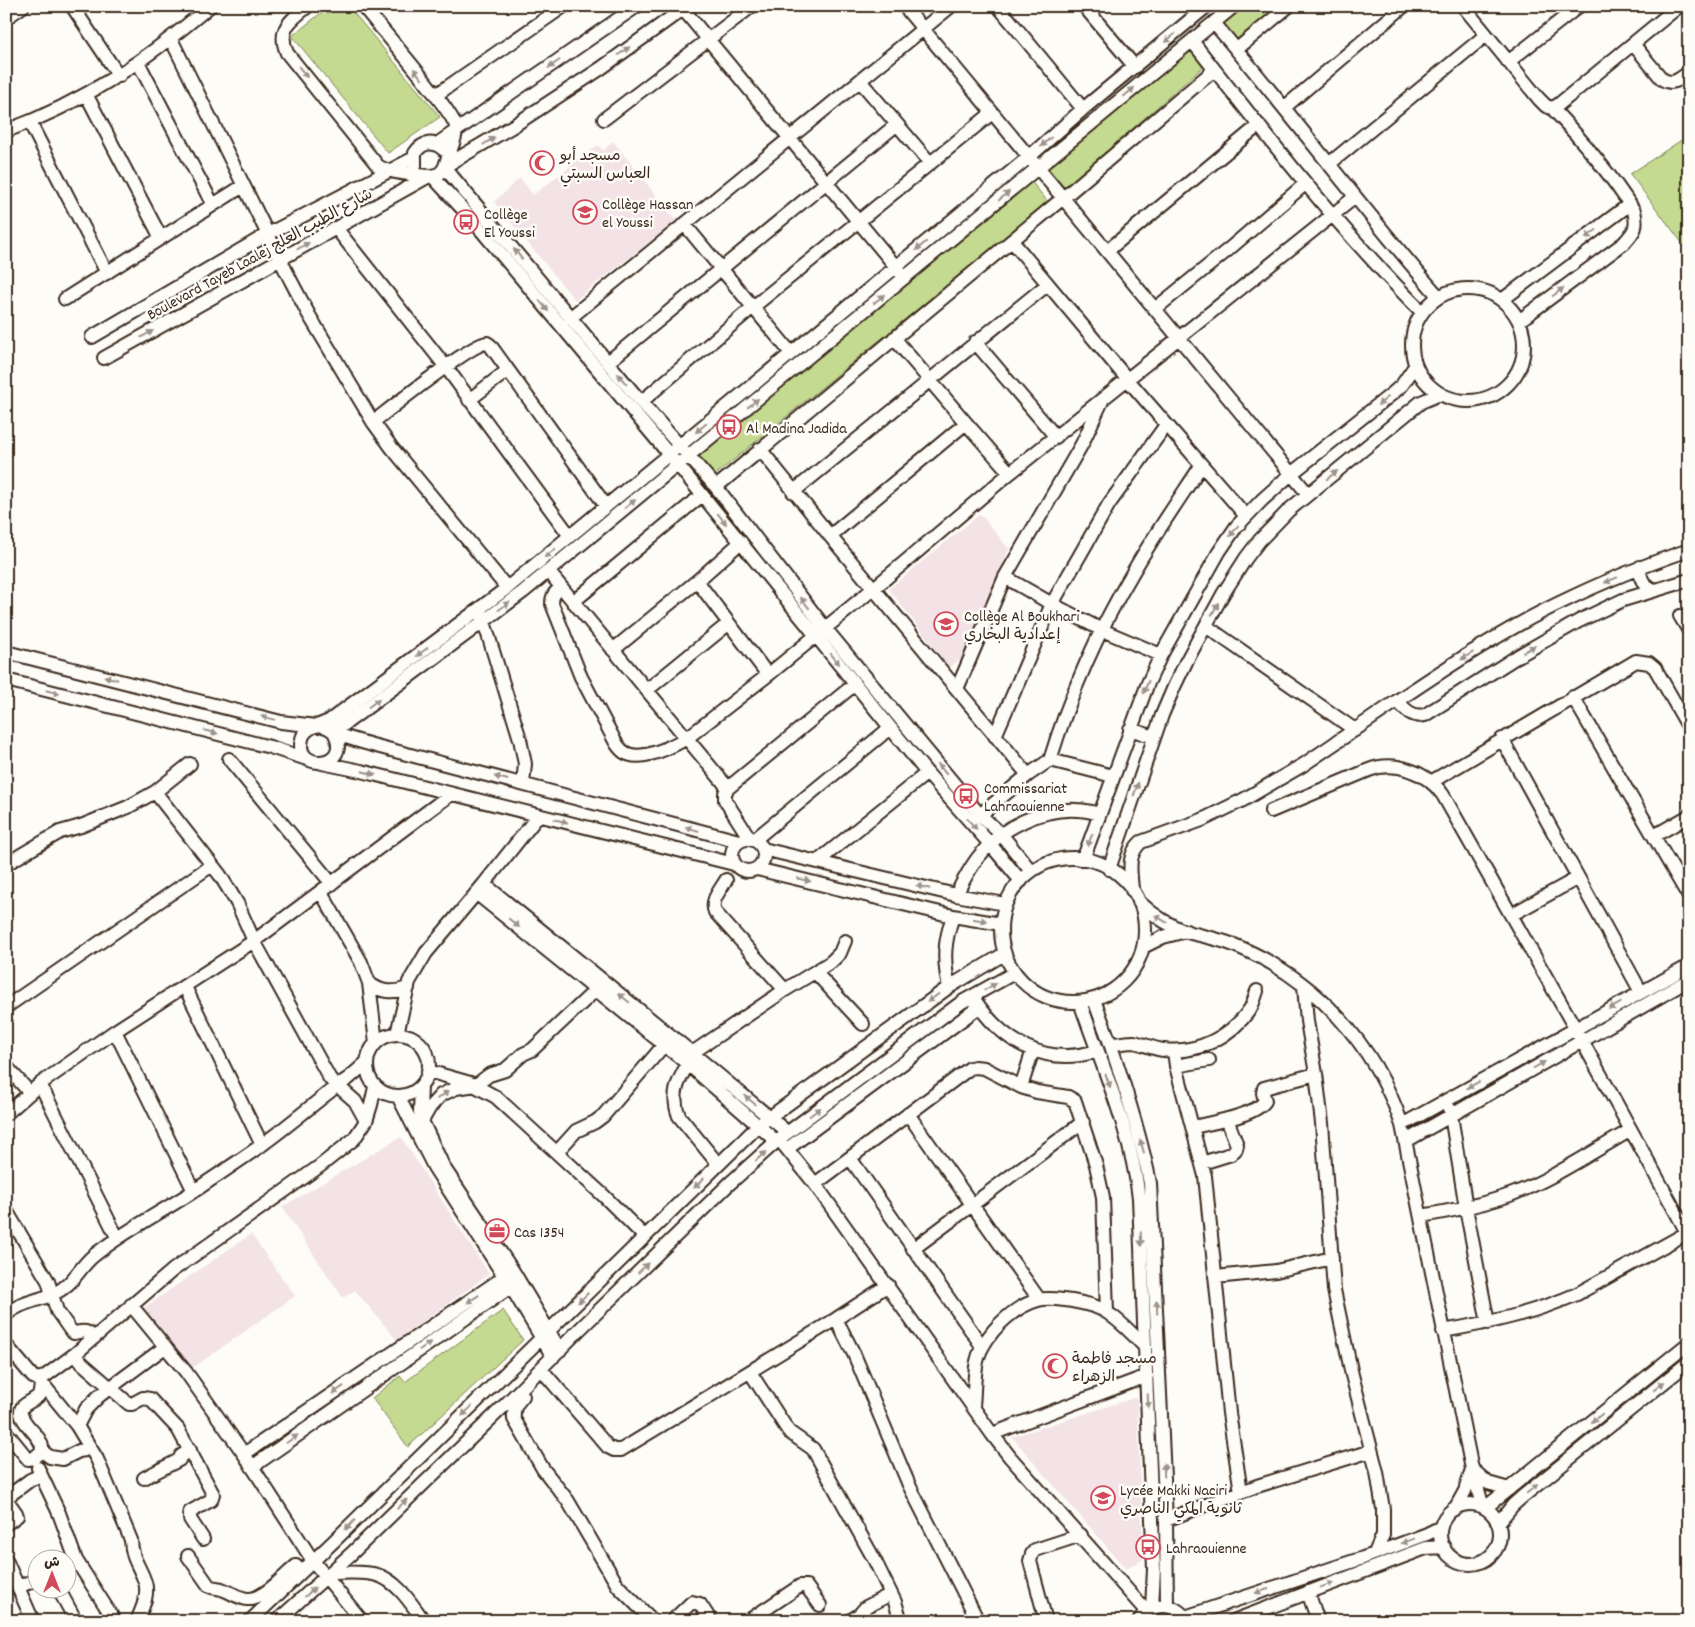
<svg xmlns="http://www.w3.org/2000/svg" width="1695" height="1627" font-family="Dekko,'Playpen Sans Arabic',sans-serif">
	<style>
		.built { fill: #f3e2e6 }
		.green { fill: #c4da90; stroke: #808257 }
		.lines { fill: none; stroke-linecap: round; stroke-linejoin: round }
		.minor-casing { stroke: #3b2a1e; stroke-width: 16 }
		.minor { stroke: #fdfcf7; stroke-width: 12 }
		.oneway { fill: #9c938a }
		.labels { text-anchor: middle; stroke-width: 5; stroke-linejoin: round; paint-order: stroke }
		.poi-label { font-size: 16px; fill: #3b2a1e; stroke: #fdfcf7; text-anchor: start }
		.street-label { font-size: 16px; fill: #3b2a1e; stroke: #fdfcf7 }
	</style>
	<rect width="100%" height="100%" fill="#fdfcf7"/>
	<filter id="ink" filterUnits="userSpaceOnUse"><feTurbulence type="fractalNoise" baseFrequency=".02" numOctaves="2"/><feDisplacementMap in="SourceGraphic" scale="10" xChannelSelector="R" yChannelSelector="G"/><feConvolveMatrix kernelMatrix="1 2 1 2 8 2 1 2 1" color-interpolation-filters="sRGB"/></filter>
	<g filter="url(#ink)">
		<path class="built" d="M613 141 676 221 575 300 494 202 520 178 533 195 598 145 603 151Z
			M980 514 1009 549 961 659 949 667 889 589Z
			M401 1137 489 1274 397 1340 355 1290 343 1298 282 1207Z
			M251 1234 295 1296 191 1369 141 1310Z
			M1137 1397 1143 1559 1126 1569 1012 1437Z"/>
		<path class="green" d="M330 6H348L440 117 388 153 292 36Z
			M1242 6H1281L1236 44 1221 23Z
			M1186 46 1204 66 1065 188 1046 168Z
			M1689 135V252L1630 174Z
			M1030 180 1048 202 714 476 699 454Z
			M503 1310 523 1340 408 1447 372 1398 400 1376 405 1382Z"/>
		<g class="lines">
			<g class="minor-casing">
				<path id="minor" d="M72 6 119 76
					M308 6C290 20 277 30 287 53L378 166C388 173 416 175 430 176 440 177 445 169 447 160 450 150 457 138 456 127 454 112 377 24 363 6
					M904 6 1308 494
					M998 6 1083 109
					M1084 6 1135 67
					M1463 6 1539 99 1546 106 1552 108C1582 140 1610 173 1634 211 1638 227 1635 231 1624 243L1519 321
					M683 9 901 273
					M6 18 23 6
					M1214 23C1291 113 1361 208 1439 297
					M171 39 291 281 309 315 373 422 392 448 507 588
					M1192 41C1265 134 1338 228 1422 312
					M1633 44 1662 79C1673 86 1680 79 1689 72
					M1237 49 1289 6
					M138 62 213 205
					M1508 62 1579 6
					M861 82 930 163
					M86 94 161 238
					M436 95 564 6
					M1285 107 1404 6
					M1552 108 1558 105 1679 6
					M604 119 752 6
					M30 123 107 273
					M6 131C85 102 146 60 210 6
					M437 144 637 6
					M1329 164 1486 35
					M447 165 513 126 600 69 687 6
					M415 166V153C422 142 434 140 444 150
					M445 168 641 402 716 487 825 628 980 815 1001 834 1031 871
					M432 176 471 218 678 465 927 773 990 844 1021 881
					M685 225 791 353
					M336 228 446 367 570 536
					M1012 241 1128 380 1246 516
					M1107 251 1259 125
					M1412 345a56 56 0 1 1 112 0a56 56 0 1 1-112 0Z
					M65 299 243 186
					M1502 300 1630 204
					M1155 309 1229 249 1305 184
					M570 318 951 6
					M92 337 268 234 414 158
					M894 338 966 423 1010 473
					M975 342 1056 437
					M104 358 429 176
					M608 362 896 125
					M469 400 507 371
					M641 402 753 307 992 113
					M373 422C390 409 472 343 487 343L490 345 606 506
					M760 449 830 536 1028 775
					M716 487 1063 198 1214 70
					M793 492 1048 284
					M830 536 966 423
					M1689 550C1648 564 1607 580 1568 599 1508 627 1452 664 1397 701 1406 710 1412 718 1425 715L1518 656 1579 621 1623 600 1689 580
					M1640 567C1639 579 1644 586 1655 590
					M548 571 728 788
					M1005 577 1052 604 1102 630 1161 655
					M697 581 768 675
					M562 588C554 592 552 596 552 604L581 677 616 743C618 746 621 750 624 752 640 763 673 746 687 738L768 675 873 589 1010 473 1355 197
					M573 602 702 495
					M482 615 520 739 525 764 523 784
					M1680 616 1689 631
					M1206 626 1355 730
					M613 650 697 581 741 542
					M6 652 281 722 317 726 329 721 507 588 1029 157 1083 109 1207 6
					M6 680 270 747 310 760
					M957 689 1005 577 1082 444 1102 401
					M647 690 728 624
					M1573 697 1689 897
					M1130 729 1154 737
					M334 732 523 592 1234 6
					M334 732C354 768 293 773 302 739 303 733 309 728 315 726 319 725 322 725 326 727 330 728 332 731 336 733 348 739 363 742 376 746L739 841
					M995 736 1052 604 1109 504 1166 425
					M1502 739 1641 992
					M229 759 332 884
					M1050 760C1070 695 1098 631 1133 572 1154 535 1178 501 1201 466
					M322 763 361 771 734 864
					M1431 782 1636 661 1649 663 1655 668 1689 728
					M155 792 220 875 237 903 254 941 330 1079 355 1101 366 1121
					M1271 811 1369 770C1395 760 1427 772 1443 795L1575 1028 1689 1236
					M980 815 1028 775 1050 760 1113 776
					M1654 836 1689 816
					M732 855a16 16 0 1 1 32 0a16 16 0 1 1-32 0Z
					M750 839 725 800V793L728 788 855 684
					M754 840 890 728
					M763 849 956 895 1005 904
					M1001 930a72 72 0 1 1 144 0a72 72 0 1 1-144 0Z
					M1080 859 1085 854 1091 838 1148 683 1161 655 1219 552 1236 527 1262 500 1291 474 1393 393 1402 385 1415 366
					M817 862 927 773
					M6 864 60 832 81 826 128 807 155 792 190 764
					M757 869 953 916 1001 924
					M1109 869 1162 715 1174 687 1187 660 1223 594 1246 558 1259 541 1289 510 1421 402 1440 394
					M726 880C720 891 710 900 715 912L785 990
					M484 884 692 1053 787 1132
					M1132 890C1131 872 1126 856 1141 842L1202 820 1243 800 1303 765 1397 701
					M321 892 361 962 369 983 376 1043
					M476 893 688 1064 777 1142
					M956 895C963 881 970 867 980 855 1002 827 1041 808 1077 810 1085 810 1092 812 1100 814
					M1139 902C1152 914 1169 926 1187 932 1203 936 1219 939 1234 945 1314 977 1375 1044 1402 1125L1472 1469 1483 1507
					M1511 915 1578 878
					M1143 947 1163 937 1186 931
					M815 972 863 1024
					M369 983C381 993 393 993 408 988
					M1304 986 1307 1021 1316 1074 1322 1123 1334 1290 1352 1375 1377 1472 1383 1509V1535L1375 1553
					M185 987 262 1145
					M949 987C943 960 944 942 953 916
					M974 999C1003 1043 1046 1067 1097 1051
					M1094 999C1099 1015 1106 1030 1111 1046 1126 1090 1141 1137 1150 1183L1166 1520 1167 1606
					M1080 1002C1102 1066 1131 1130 1139 1198L1154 1569 1152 1608
					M6 1007 212 865
					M115 1031 194 1191
					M397 1034 409 982 426 953 484 884 538 816
					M367 1065a31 31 0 1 1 62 0a31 31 0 1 1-62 0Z
					M1111 1044C1118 1044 1127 1042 1134 1042 1144 1044 1153 1049 1164 1050 1197 1054 1231 1037 1250 1009 1253 1004 1255 997 1257 991
					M1174 1051 1176 1066 1205 1176 1229 1413 1241 1492
					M692 1053 785 990 831 962 840 953 845 941
					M688 1064C677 1082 671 1096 679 1116L718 1164
					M6 1066 30 1093
					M1176 1066 1209 1060
					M428 1071 470 1083 496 1097 604 1196 645 1237
					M421 1086 420 1112 422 1121 444 1168 513 1271 560 1350
					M1021 1087 1033 1050
					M398 1096 434 1167 511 1287 553 1357
					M1450 1109 1466 1208 1488 1323
					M6 1114 40 1084
					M908 1114 1039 1299
					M422 1121 430 1107 441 1095 456 1088 476 1085 489 1075 505 1070 523 1054 532 1050 600 986
					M1402 1125 1689 966
					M1193 1127C1210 1123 1255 1116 1265 1101L1263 1093 1264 1088 1316 1074
					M779 1139 815 1184 992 1434 1010 1457 1146 1611
					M1406 1141 1689 980
					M787 1149 979 1007
					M557 1152 576 1131 595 1122 603 1116 664 1045
					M850 1158 982 1346
					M1202 1163 1231 1154 1236 1149 1237 1145 1227 1119
					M815 1184 970 1068 975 1067 984 1068 1021 1087 1037 1092 1068 1097 1075 1101 1096 1165 1103 1197 1107 1312
					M6 1210 48 1281 57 1311 71 1331 74 1333C84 1331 87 1330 94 1338
					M1421 1216C1451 1211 1482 1205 1510 1195 1553 1179 1592 1152 1631 1130
					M117 1237 40 1084 115 1031 254 941 451 794
					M913 1249 1083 1122
					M1215 1277 1276 1271 1332 1258
					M131 1305 186 1372 244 1454 313 1561 362 1621
					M6 1315C22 1299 50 1301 67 1285 76 1277 82 1266 92 1257 124 1231 162 1212 197 1189 219 1174 241 1160 263 1144 288 1126 312 1105 337 1086L349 1078 367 1062
					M836 1319 854 1354 909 1485 978 1621
					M1443 1331C1489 1323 1534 1313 1577 1294L1687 1233
					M6 1345 33 1377 38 1379 44 1377 75 1354 173 1270 320 1166 354 1139 366 1121 371 1105 375 1087
					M75 1354 82 1363 129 1404H132L143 1398 150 1399 178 1429 213 1494 211 1500 190 1512V1519L203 1539
					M541 1369 608 1447 614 1450H621L836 1319 888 1285
					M750 1372 789 1432 813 1449 874 1559 895 1602 901 1621
					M41 1385 46 1388 77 1426 97 1459 131 1540C132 1561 139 1564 145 1582 149 1595 142 1609 137 1621
					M523 1396C516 1404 513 1408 514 1419L543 1469 568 1501 618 1586 653 1621
					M973 1406C975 1387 973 1362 983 1346 994 1326 1016 1306 1038 1300 1048 1297 1062 1300 1072 1301 1084 1303 1098 1306 1108 1313 1122 1323 1134 1335 1145 1347
					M77 1426 86 1409 99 1396 165 1347
					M6 1432 28 1459 34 1458 42 1451C44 1437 24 1427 21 1414 19 1403 34 1402 39 1395 41 1390 41 1384 41 1379
					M992 1434 1147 1376
					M42 1451 50 1457 63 1459 79 1451 85 1450 89 1448
					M244 1454 513 1271
					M252 1467 519 1281
					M1472 1469 1488 1483 1509 1489
					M41 1475 59 1513 76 1560 115 1621
					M144 1478 179 1460 181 1456 190 1450
					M6 1498 30 1480 41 1475 38 1468
					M6 1499 16 1513 17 1516 6 1524
					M1440 1534a30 30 0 1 1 60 0a30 30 0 1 1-60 0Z
					M1485 1508 1689 1343
					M1455 1509 1465 1491 1472 1469
					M1166 1520 1257 1486 1371 1451
					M1498 1523 1513 1505 1522 1497 1689 1362
					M188 1556 209 1586C214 1589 219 1587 224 1590 232 1593 239 1598 247 1599 262 1601 284 1576 296 1566
					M6 1560 33 1621
					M330 1573C345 1573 363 1571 377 1575 398 1581 412 1605 424 1621
					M18 1587 38 1579
					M59 1590 76 1621
					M1308 1592 1318 1621
					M1185 1617 1363 1558 1427 1534 1441 1527
					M250 1621 333 1542 759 1125 949 987 1004 954
					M277 1621 351 1554 506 1404 579 1330 729 1184 779 1139 962 1002 1014 973
					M672 1621 692 1602 700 1604 711 1621
					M748 1621 800 1586H806L820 1605
					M849 1621 859 1615 866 1607 891 1594
					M1046 1621 1030 1561 1032 1554 1035 1550 1081 1535
					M1139 1621C1150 1601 1176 1601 1187 1621
					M1233 1621 1426 1548 1444 1547"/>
			</g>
			<use href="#minor" class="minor"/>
		</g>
		<defs><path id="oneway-solid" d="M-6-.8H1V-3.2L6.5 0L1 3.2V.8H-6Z" transform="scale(1.25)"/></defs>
		<g class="oneway">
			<use href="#oneway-solid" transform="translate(1170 38) rotate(140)"/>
			<use href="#oneway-solid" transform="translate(624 51) rotate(-35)"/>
			<use href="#oneway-solid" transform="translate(554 64) rotate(145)"/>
			<use href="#oneway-solid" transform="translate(303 72) rotate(51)"/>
			<use href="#oneway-solid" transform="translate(418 74) rotate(-129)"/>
			<use href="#oneway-solid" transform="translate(1129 92) rotate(-40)"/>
			<use href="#oneway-solid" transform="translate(489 141) rotate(-32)"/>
			<use href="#oneway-solid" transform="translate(1046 142) rotate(138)"/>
			<use href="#oneway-solid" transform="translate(1004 196) rotate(-40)"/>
			<use href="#oneway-solid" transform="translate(1591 234) rotate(143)"/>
			<use href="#oneway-solid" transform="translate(303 246) rotate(-29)"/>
			<use href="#oneway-solid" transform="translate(921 246) rotate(141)"/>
			<use href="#oneway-solid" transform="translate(518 254) rotate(-129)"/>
			<use href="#oneway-solid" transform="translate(1558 292) rotate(-37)"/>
			<use href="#oneway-solid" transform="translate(879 299) rotate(-39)"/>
			<use href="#oneway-solid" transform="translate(544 306) rotate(50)"/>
			<use href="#oneway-solid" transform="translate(147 334) rotate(-30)"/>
			<use href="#oneway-solid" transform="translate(622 379) rotate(-130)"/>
			<use href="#oneway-solid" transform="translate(1383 401) rotate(141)"/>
			<use href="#oneway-solid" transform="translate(753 403) rotate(-39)"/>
			<use href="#oneway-solid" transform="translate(701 428) rotate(140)"/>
			<use href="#oneway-solid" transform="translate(1332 475) rotate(-39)"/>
			<use href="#oneway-solid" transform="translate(630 504) rotate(-39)"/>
			<use href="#oneway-solid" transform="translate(722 519) rotate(51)"/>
			<use href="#oneway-solid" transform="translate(1234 531) rotate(127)"/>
			<use href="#oneway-solid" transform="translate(550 553) rotate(141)"/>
			<use href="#oneway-solid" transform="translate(1611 580) rotate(157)"/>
			<use href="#oneway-solid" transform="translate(805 603) rotate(-128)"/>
			<use href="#oneway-solid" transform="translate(504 606) rotate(-37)"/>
			<use href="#oneway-solid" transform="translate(1215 609) rotate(-61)"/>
			<use href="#oneway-solid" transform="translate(1529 649) rotate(-30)"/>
			<use href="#oneway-solid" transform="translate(422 652) rotate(143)"/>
			<use href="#oneway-solid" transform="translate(1467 656) rotate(149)"/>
			<use href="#oneway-solid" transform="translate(835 659) rotate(51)"/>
			<use href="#oneway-solid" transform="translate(111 678) rotate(-166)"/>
			<use href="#oneway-solid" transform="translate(1146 687) rotate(112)"/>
			<use href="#oneway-solid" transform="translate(53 692) rotate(14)"/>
			<use href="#oneway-solid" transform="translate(374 703) rotate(-37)"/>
			<use href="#oneway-solid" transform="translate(268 718) rotate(-166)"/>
			<use href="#oneway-solid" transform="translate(211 732) rotate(14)"/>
			<use href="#oneway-solid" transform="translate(942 769) rotate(-130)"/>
			<use href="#oneway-solid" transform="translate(369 773) rotate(14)"/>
			<use href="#oneway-solid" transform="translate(501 778) rotate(-165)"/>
			<use href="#oneway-solid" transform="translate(1136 789) rotate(-70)"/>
			<use href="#oneway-solid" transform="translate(561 821) rotate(14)"/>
			<use href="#oneway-solid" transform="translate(972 824) rotate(47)"/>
			<use href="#oneway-solid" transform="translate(692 829) rotate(-165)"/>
			<use href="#oneway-solid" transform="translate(1090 840) rotate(111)"/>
			<use href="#oneway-solid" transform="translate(804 880) rotate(13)"/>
			<use href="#oneway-solid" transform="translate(923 887) rotate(-167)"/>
			<use href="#oneway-solid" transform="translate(1161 919) rotate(-149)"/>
			<use href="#oneway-solid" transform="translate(980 920) rotate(10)"/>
			<use href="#oneway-solid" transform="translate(514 923) rotate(39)"/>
			<use href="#oneway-solid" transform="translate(990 987) rotate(-30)"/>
			<use href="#oneway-solid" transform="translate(624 998) rotate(-141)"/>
			<use href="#oneway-solid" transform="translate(933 998) rotate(144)"/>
			<use href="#oneway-solid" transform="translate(1615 1006) rotate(151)"/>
			<use href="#oneway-solid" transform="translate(1539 1065) rotate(-30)"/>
			<use href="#oneway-solid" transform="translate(1108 1081) rotate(70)"/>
			<use href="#oneway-solid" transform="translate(1473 1085) rotate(151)"/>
			<use href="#oneway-solid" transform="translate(443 1095) rotate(-33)"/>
			<use href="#oneway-solid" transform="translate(750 1100) rotate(-140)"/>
			<use href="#oneway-solid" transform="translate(815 1112) rotate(-37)"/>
			<use href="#oneway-solid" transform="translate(1142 1146) rotate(-106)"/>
			<use href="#oneway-solid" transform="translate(761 1156) rotate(-41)"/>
			<use href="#oneway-solid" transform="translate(699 1183) rotate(135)"/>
			<use href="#oneway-solid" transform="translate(1141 1239) rotate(88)"/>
			<use href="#oneway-solid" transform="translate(643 1268) rotate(-44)"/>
			<use href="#oneway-solid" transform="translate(583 1298) rotate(135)"/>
			<use href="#oneway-solid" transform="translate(473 1299) rotate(146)"/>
			<use href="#oneway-solid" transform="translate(1157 1307) rotate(-92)"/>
			<use href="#oneway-solid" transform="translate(425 1346) rotate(-35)"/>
			<use href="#oneway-solid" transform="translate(1659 1386) rotate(-39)"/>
			<use href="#oneway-solid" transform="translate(338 1390) rotate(146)"/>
			<use href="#oneway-solid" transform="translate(1148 1401) rotate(88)"/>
			<use href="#oneway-solid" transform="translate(467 1411) rotate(136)"/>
			<use href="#oneway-solid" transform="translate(1597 1418) rotate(141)"/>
			<use href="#oneway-solid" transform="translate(292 1439) rotate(-35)"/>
			<use href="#oneway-solid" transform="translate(1164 1470) rotate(-92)"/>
			<use href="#oneway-solid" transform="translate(1532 1489) rotate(-39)"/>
			<use href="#oneway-solid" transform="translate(402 1504) rotate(-44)"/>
			<use href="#oneway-solid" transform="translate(350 1525) rotate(134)"/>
			<use href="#oneway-solid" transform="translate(1408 1541) rotate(160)"/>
			<use href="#oneway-solid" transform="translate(1327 1585) rotate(-20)"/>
			<use href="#oneway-solid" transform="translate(1262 1591) rotate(162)"/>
			<use href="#oneway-solid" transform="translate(310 1592) rotate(-43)"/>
		</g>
	</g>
	<defs>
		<g id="mosque-ring" transform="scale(1.25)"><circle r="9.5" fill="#fdfcf7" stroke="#d1495b" stroke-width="1.5"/><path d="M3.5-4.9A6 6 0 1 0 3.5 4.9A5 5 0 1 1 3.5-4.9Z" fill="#d1495b"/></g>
		<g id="school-ring" transform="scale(1.25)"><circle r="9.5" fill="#fdfcf7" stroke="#d1495b" stroke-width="1.5"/><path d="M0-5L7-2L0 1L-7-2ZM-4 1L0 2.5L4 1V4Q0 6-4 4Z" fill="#d1495b"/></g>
		<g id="bus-ring" transform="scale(1.25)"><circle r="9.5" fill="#fdfcf7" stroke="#d1495b" stroke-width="1.5"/><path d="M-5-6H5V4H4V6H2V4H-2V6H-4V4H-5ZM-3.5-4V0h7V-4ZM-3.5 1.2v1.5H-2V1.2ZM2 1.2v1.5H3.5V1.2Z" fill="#d1495b"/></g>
		<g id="office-ring" transform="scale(1.25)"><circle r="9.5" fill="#fdfcf7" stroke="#d1495b" stroke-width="1.5"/><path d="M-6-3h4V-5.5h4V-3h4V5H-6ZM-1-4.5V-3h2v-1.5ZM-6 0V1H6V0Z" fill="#d1495b"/></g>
	</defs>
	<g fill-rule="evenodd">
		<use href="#mosque-ring" x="542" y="163"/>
		<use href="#school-ring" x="585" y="212"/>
		<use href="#bus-ring" x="466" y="222"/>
		<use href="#bus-ring" x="729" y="427"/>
		<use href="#school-ring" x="946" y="624"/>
		<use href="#bus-ring" x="966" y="796"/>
		<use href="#office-ring" x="497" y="1231"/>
		<use href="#mosque-ring" x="1055" y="1366"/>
		<use href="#school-ring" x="1103" y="1498"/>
		<use href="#bus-ring" x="1148" y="1547"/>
	</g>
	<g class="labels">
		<g class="poi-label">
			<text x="560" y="160">مسجد أبو<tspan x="560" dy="18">العباس السبتي</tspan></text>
			<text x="602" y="209">Collège Hassan<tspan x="602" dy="18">el Youssi</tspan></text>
			<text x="484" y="219">Collège<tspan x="484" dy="18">El Youssi</tspan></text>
			<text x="746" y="433">Al Madina Jadida</text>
			<text x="964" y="621">Collège Al Boukhari<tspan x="964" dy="18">إعدادية البخاري</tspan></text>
			<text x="984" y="793">Commissariat<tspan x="984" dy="18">Lahraouienne</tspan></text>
			<text x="514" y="1237">Cas 1354</text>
			<text x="1072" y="1363">مسجد فاطمة<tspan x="1072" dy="18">الزهراء</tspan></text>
			<text x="1120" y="1495">Lycée Makki Naciri<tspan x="1120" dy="18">ثانوية المكي الناصري</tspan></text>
			<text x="1166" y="1553">Lahraouienne</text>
		</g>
		<g class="street-label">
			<text transform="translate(259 253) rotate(-29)" y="6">Boulevard Tayeb Laalej شارع الطيب العلج</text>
		</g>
	</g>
	<rect width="1695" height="1627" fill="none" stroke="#fdfcf7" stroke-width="25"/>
	<rect x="12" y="12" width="1670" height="1602" fill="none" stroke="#3b2a1e" stroke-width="2" filter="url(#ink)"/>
	<g transform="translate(52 1574)"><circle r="24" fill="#fdfcf7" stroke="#afa8a0"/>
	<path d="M0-4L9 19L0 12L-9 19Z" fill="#d1495b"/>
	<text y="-8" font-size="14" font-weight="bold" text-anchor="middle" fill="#3b2a1e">ش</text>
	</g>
</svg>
